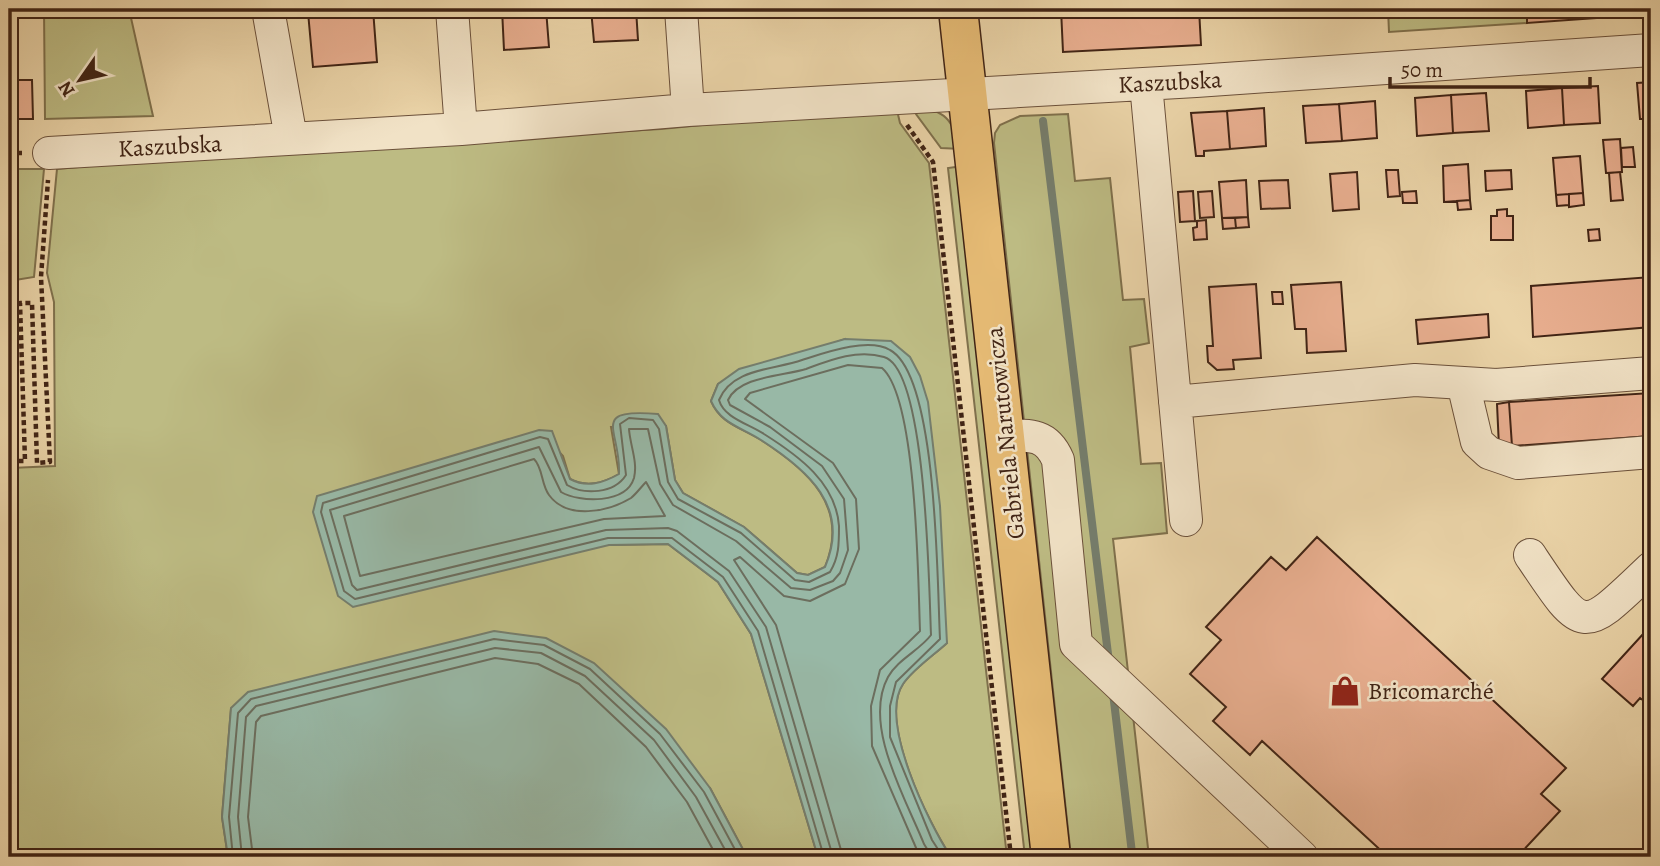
<svg xmlns="http://www.w3.org/2000/svg" width="1660" height="866" font-family="Alegreya,serif">
	<style>
		.green { fill: #bdbb83; stroke: #7f704c; stroke-width: 2 }
		.water { fill: #98b8a6; stroke: #757d6c; stroke-width: 2 }
		.lines { fill: none; stroke-linecap: round; stroke-linejoin: round }
		.shore { stroke: #6c6e5e; stroke-width: 2 }
		.stream { stroke: #757d6c; stroke-width: 8 }
		.building { fill: #e8ae8f; stroke: #412415; stroke-width: 2 }
		.minor-casing { stroke: #6b503a; stroke-width: 34 }
		.major-casing { stroke: #412415; stroke-width: 41 }
		.path { stroke: #412415; stroke-width: 4.5; stroke-dasharray: 5 3.5; stroke-linecap: butt }
		.minor { stroke: #f1e2c6; stroke-width: 32 }
		.major { stroke: #e5ba74; stroke-width: 38 }
		.labels { text-anchor: middle; stroke-width: 5; stroke-linejoin: round; paint-order: stroke }
		.street-label { font-size: 24px; fill: #412415; stroke: #f1e2c6 }
		.poi-label { font-size: 24px; fill: #412415; stroke: #f1e2c6; text-anchor: start }
	</style>
	<rect width="100%" height="100%" fill="#ead3a7"/>
	<filter id="stains"><feTurbulence type="fractalNoise" baseFrequency=".00286" numOctaves="4"/><feColorMatrix values="0 0 0 0 .2 0 0 0 0 .09 0 0 0 0 .02 0 0 0 .5 -.17"/></filter>
	<radialGradient id="worn" r=".72"><stop offset=".6" stop-color="#630" stop-opacity="0"/><stop offset="1" stop-color="#630" stop-opacity=".3"/></radialGradient>
	<path class="green" d="M44 9H129L153 116 45 119Z
		M1388 9H1527V23L1389 32Z
		M914 105C948 113 950 117 961 149L941 148 916 114Z
		M896 106 900 123 929 163 1007 857H951C929 824 878 721 903 684 913 669 934 655 947 643L845 339 718 384 711 401C721 424 740 427 761 440 808 471 850 506 825 567L808 575 797 573 744 527 683 493 675 480 666 426 611 427 619 474C603 483 587 488 570 479L563 456 539 430 609 545 668 544 718 582 751 634 818 857H747L710 788 231 709 222 817 228 857H9V438L11 468 55 466 54 302 47 273 57 169 210 155 661 129Z
		M1068 114 1075 181 1110 178 1123 300 1144 299 1149 343 1130 347 1141 464 1161 463 1167 533 1113 539 1149 857H1071L994 143 995 133 1000 125 1020 116Z
		M963 166 1038 857H1025L948 168Z
		M14 169H44L34 277 9 281V196L15 195Z"/>
	<path class="water" d="M845 339 891 341 910 357 920 376 928 402 940 506 947 643C934 655 913 669 903 684 878 721 929 824 951 857H818L751 634 718 582 668 544 609 545 353 607 338 596 313 512 317 496 539 430 552 431 570 479C587 488 603 483 619 474 621 430 588 408 658 414L666 426 675 480 683 493 744 527 797 573 808 575 825 567C851 507 808 470 761 440 741 427 721 424 711 401L718 384 739 369Z
		M494 631 546 638 594 663 666 729 710 788 747 857H228L222 817 231 708 248 692Z"/>
	<g class="lines">
		<path class="shore" d="M534 459C543 468 541 484 549 495 567 520 608 512 631 498 637 493 641 487 646 482L665 516 604 519 360 576 344 516Z
			M233 857 229 817 238 713 251 699 494 639 544 645 590 669 660 734 704 792 739 857
			M242 857 238 817 246 717 256 706 495 648 541 653 585 676 654 740 696 797 729 857
			M253 857 248 817 256 722 261 716 495 658 538 664 579 684 646 747 687 802 717 857
			M824 857 758 631 723 577 672 538H608L355 599 344 591 321 512 323 503 540 437 548 439 567 485C584 495 614 494 626 475L620 424 629 418 653 420 659 429 668 482 678 499 741 533 795 580 809 582 830 572C839 557 839 544 839 526 836 483 799 456 764 434 749 424 724 418 719 400 732 368 774 370 802 360 824 353 868 337 890 350 938 376 937 583 940 639L896 682 890 706V737L932 840 943 857
			M833 857 766 627 729 571 677 531 668 528 606 530 357 590 352 585 330 510 539 447 561 492C580 503 626 504 634 478 638 462 630 445 629 429H648L660 484 673 505 736 541 791 588 810 590 833 581 840 573 848 550 844 499 822 466 770 427 730 405 728 400C739 376 784 376 806 369 830 360 857 349 884 357 927 369 929 591 931 635 920 650 897 660 888 677 862 725 906 799 924 844L932 857
			M843 857 776 625 734 560 740 557 784 596 810 601 845 584 859 549 856 499 833 463 745 399 750 393 848 365 882 368C917 398 918 580 920 631L880 670 871 706 872 746 920 857"/>
		<path class="stream" d="M1043 121 1109 662
			M1113 693 1132 853"/>
	</g>
	<path class="building" d="M9 9H12L13 16V61H9Z
		M346 9H373L377 62 313 67 308 12Z
		M502 9H546L549 47 504 50Z
		M591 9H636L638 40 594 42Z
		M1061 9H1199L1201 45 1063 52Z
		M1336 9H1370V12L1337 14Z
		M1527 9H1610V17L1527 23Z
		M9 80H32L33 119H9Z
		M1651 82V119H1640L1637 83Z
		M1598 86 1600 123 1564 125 1562 88Z
		M1562 88 1564 125 1528 128 1526 91Z
		M1486 93 1489 131 1453 133 1451 95Z
		M1451 95 1453 133 1417 136 1415 98Z
		M1375 101 1377 138 1342 141 1339 104Z
		M1339 104 1342 141 1306 143 1303 106Z
		M1264 108 1266 146 1230 149 1227 111Z
		M1227 111 1230 149 1204 151V156H1196L1191 113Z
		M1620 139 1622 172 1606 173 1603 140Z
		M1633 147 1635 167H1622L1621 148Z
		M1580 156 1583 193 1556 195 1553 158Z
		M1468 164 1470 200 1444 202 1443 166Z
		M1386 170H1398L1400 196 1388 197Z
		M1511 170 1512 189 1486 191 1485 171Z
		M1357 172 1359 209 1333 211 1330 174Z
		M1620 172 1623 200 1611 201 1609 173Z
		M1246 180 1248 217 1222 218 1219 182Z
		M1288 180 1290 208 1261 209 1259 181Z
		M1193 191 1195 221 1180 222 1178 192Z
		M1212 191 1214 217 1200 218 1198 192Z
		M1416 191 1417 203H1403L1402 192Z
		M1583 193 1584 205 1569 207V194Z
		M1569 194V205L1557 206 1556 195Z
		M1470 200 1471 209 1458 210 1457 201Z
		M1507 209V216H1513V240H1491V216H1497V210Z
		M1248 217 1249 227 1236 228 1235 218Z
		M1222 218H1235L1236 228 1223 229Z
		M1206 220 1207 239 1194 240 1193 228 1197 227V221Z
		M1599 229 1600 240 1589 241 1588 230Z
		M1651 277V327L1533 337 1531 286Z
		M1341 282 1346 351 1307 353 1306 329H1295L1291 285Z
		M1256 284 1261 358 1233 360 1234 369 1217 370 1208 362 1207 346H1213L1209 287Z
		M1272 292H1282L1283 304H1273Z
		M1488 314 1489 337 1418 344 1416 320Z
		M1651 393V436L1512 446 1509 402Z
		M1509 402 1512 446 1499 447 1497 404Z
		M1317 537 1566 768 1541 794 1560 811 1517 857H1388L1262 741 1250 755 1213 721 1226 707 1190 674 1221 640 1206 627 1271 557 1286 570Z
		M1651 632V694L1644 701 1640 698 1633 706 1602 679 1644 633 1647 636Z"/>
	<g class="lines">
		<g class="minor-casing">
			<path id="minor" d="M268 9 291 138
				M452 9 461 129
				M681 9 688 110
				M1146 84 1186 520
				M49 153 461 129 688 110 1196 81 1651 50
				M1463 383 1477 442 1489 453 1518 463 1651 452
				M1175 402 1415 380 1496 385 1651 373
				M1005 436C1031 435 1047 434 1058 460L1076 644 1302 857
				M1530 555C1584 636 1581 635 1651 568"/>
		</g>
		<g class="major-casing">
			<path id="major" d="M958 9 1051 857"/>
		</g>
		<path class="path" d="M907 125 933 162 1011 857
			M9 153H22
			M9 342 12 398
			M9 409H13L15 461H25L20 303H32L37 463 50 462 41 277 48 180"/>
		<use href="#minor" class="minor"/>
		<use href="#major" class="major"/>
	</g>
	<defs>
		<g id="shop-bare" transform="scale(2.415)"><path d="M-5-2.5h2.3a2.7 3.5 0 0 1 5.4 0H5L5.5 6h-11ZM-1.5-2.5h3a1.5 2.3 0 0 0-3 0Z" fill="#8f2418" stroke="#f1e2c6" stroke-width="2.5" paint-order="stroke"/></g>
	</defs>
	<g fill-rule="evenodd">
		<use href="#shop-bare" x="1345" y="691"/>
	</g>
	<g class="labels">
		<g class="street-label">
			<text transform="translate(1170 82) rotate(-3)" y="8">Kaszubska</text>
			<text transform="translate(170 146) rotate(-3)" y="8">Kaszubska</text>
			<text transform="translate(1005 433) rotate(-96)" y="8">Gabriela Narutowicza</text>
		</g>
		<g class="poi-label">
			<text x="1368" y="699">Bricomarché</text>
		</g>
	</g>
	<rect width="1660" height="866" fill="none" stroke="#ead3a7" stroke-width="35"/>
	<rect x="10" y="10" width="1639" height="845" fill="none" stroke="#412415" stroke-width="3.5"/>
	<rect x="18" y="18" width="1625" height="831" fill="none" stroke="#412415" stroke-width="2"/>
	<g transform="translate(80 80) rotate(236)" stroke="#f1e2c6" stroke-width="5" paint-order="stroke">
	<path d="M0-5L12 26L0 18L-12 26Z" fill="#412415"/>
	<text y="-10" font-size="19" font-weight="bold" text-anchor="middle" fill="#412415">N</text>
	</g>
	<path d="M1390 77v10h200v-10" fill="none" stroke="#412415" stroke-width="3.5"/>
	<text x="1401" y="77" font-size="21" fill="#412415" stroke="#f1e2c6" stroke-width="5" paint-order="stroke">50 m</text>
	<rect width="100%" height="100%" filter="url(#stains)"/>
	<rect width="100%" height="100%" fill="url(#worn)"/>
</svg>
